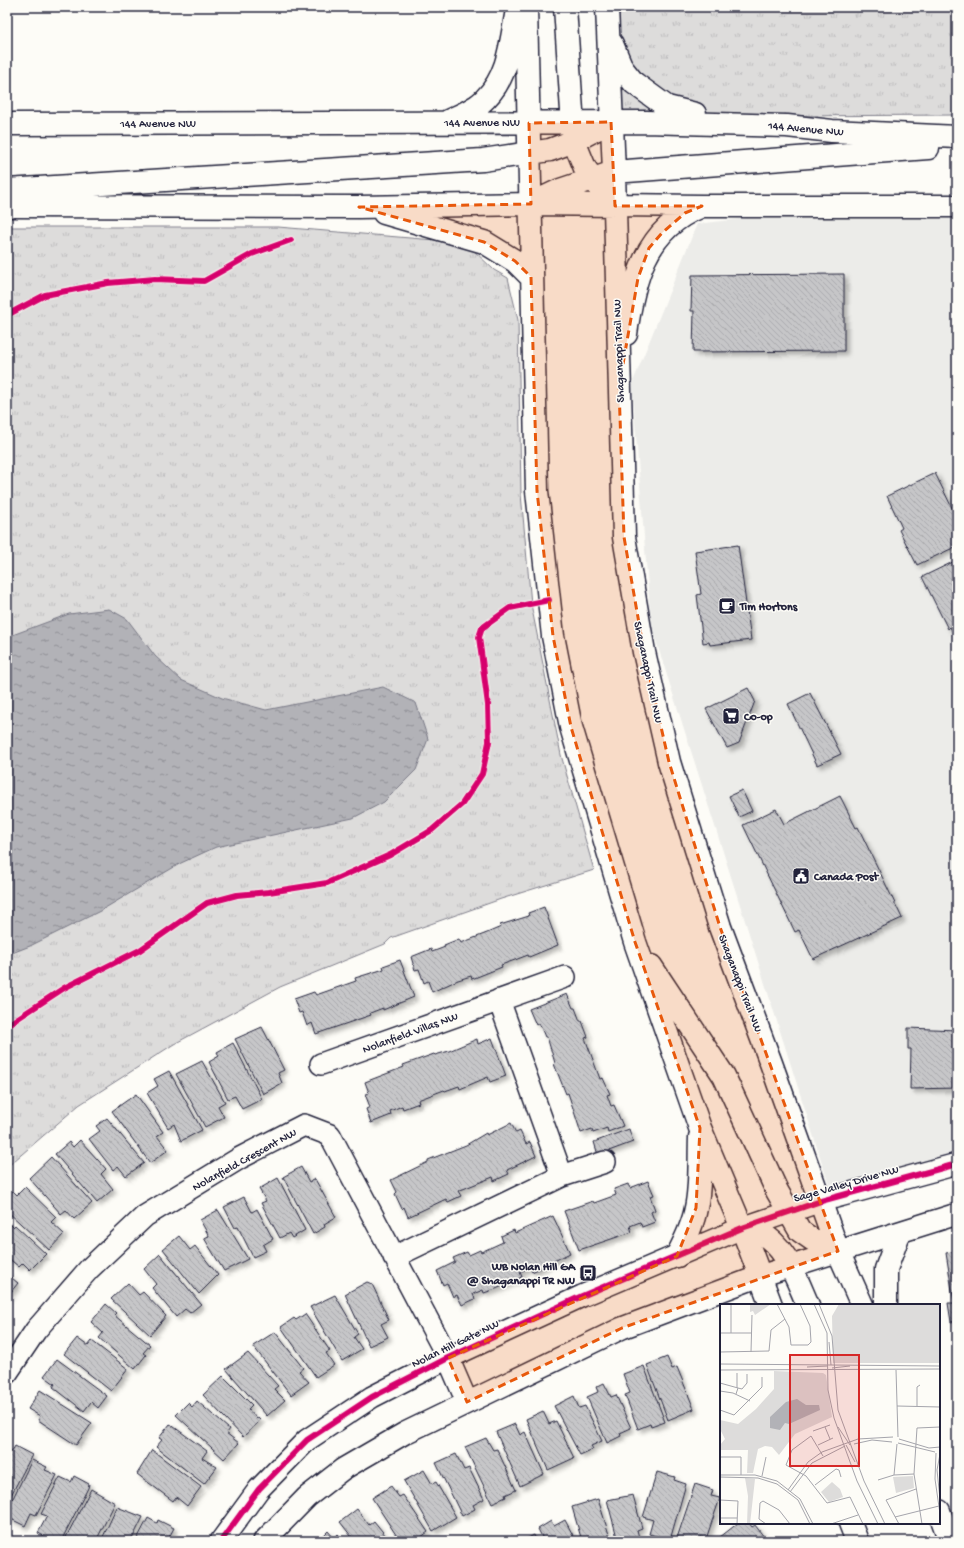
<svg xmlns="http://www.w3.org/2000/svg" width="964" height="1548" font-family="'Gochi Hand',sans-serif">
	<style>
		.built { fill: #ecece9 }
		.grass { fill: url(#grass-tufts); stroke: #807f8b }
		.water { fill: url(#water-ripples); stroke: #787885 }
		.building { fill: url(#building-back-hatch); stroke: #22223b; filter: url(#shadow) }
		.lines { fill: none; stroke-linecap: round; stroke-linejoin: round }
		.minor-casing { stroke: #22223b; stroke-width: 24 }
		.secondary-casing { stroke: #22223b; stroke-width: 25 }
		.minor { stroke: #fdfcf7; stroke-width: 21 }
		.secondary { stroke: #fdfcf7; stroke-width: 22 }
		.cycleway-casing { stroke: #fdfcf7; stroke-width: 8 }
		.cycleway { stroke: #d6006c; stroke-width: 6 }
		.marked { fill: #e8590c; fill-opacity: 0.2; stroke: #e8590c; stroke-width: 3; stroke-dasharray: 8 5; stroke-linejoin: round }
		.labels { text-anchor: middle; stroke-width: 3; stroke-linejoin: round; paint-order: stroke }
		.street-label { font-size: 12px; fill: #22223b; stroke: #fdfcf7 }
		.poi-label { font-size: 12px; font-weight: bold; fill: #22223b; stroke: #fdfcf7; text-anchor: start }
		.inset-road { fill: none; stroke: #a5a5ac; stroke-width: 1 }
		.view { fill: #d62828; fill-opacity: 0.15; stroke: #d62828; stroke-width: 2 }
		.inset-edge { fill: none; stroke: #22223b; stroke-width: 2 }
	</style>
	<defs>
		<pattern id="grass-tufts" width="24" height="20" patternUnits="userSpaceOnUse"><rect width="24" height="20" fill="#dddcdb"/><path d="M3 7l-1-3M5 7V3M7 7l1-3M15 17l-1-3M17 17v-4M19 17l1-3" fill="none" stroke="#bdbcbd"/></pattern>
		<pattern id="water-ripples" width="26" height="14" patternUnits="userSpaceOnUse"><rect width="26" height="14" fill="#b2b2b7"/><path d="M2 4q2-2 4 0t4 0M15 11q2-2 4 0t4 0" fill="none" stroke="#909096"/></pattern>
		<pattern id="building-back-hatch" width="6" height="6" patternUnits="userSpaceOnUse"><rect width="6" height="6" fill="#c6c6c8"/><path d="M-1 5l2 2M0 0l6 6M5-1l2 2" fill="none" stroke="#aaaaad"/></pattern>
		<filter id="shadow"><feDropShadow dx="3.5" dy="3.5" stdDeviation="2" flood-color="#0004"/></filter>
	</defs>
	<rect width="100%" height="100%" fill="#fdfcf7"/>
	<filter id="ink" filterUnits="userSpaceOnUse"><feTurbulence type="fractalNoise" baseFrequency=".025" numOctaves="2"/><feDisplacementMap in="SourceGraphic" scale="8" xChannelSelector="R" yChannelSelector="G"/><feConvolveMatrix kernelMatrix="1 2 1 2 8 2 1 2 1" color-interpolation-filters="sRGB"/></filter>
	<g filter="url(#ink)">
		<path class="built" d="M851 206H957V1174L829 1185 651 625 632 384 697 224Z"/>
		<path class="grass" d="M600 7H957V115L603 117Z
			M7 227H278L434 240 471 248 494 270 508 278 518 320 521 494 531 604 561 755 594 870 501 899 391 938 385 944 280 987 174 1044 79 1105 7 1167Z"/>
		<path class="water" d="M109 609 127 619 155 656 181 680 222 698 266 710 383 687 416 703 428 739 416 770 384 802 353 818 216 847 181 863 100 911 30 946 7 955V637L69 614Z"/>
		<path class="building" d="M844 274V351L693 352 694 311H691L692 275Z
			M935 473 957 518V546L917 565 899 530 902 528 887 496Z
			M738 545 751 640 710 645 709 642 703 643 697 595 701 594 695 551Z
			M957 560V638L950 627 948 629 922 577Z
			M748 688 755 701 739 743 727 748 706 709Z
			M810 693 841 754 817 765 788 704Z
			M742 790 752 811 739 817 729 796Z
			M840 796 856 828 858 827 902 918 813 959 799 930 795 932 743 825 776 809 784 824Z
			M544 907 558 945 529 957 528 955 515 960 501 965 502 967 472 979 471 976 458 980 432 992 428 981 424 983 419 969 415 970 411 957 431 949 432 952 445 947 444 945 459 939 461 943 487 933 501 927 500 925 529 916 528 913Z
			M400 960 414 997 383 1010V1008L370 1013 371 1015 316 1034 312 1023 307 1026 302 1012 299 1013 294 999 314 992 316 995 356 981 355 978 384 969 383 966Z
			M567 994 573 1008H575L580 1021H582L588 1037 585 1038 600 1079 603 1078 610 1094 607 1095 611 1106 614 1105 623 1126 608 1132 607 1128 593 1133 592 1129 581 1133 568 1093 566 1094 554 1064 555 1063 547 1037H545L539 1023 536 1025 529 1009Z
			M262 1027 284 1070 278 1073 282 1083 263 1094 235 1039Z
			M908 1028 957 1030V1088L910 1089 911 1049H908Z
			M492 1038 506 1076 490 1082 488 1077 460 1089 459 1086 445 1091 444 1090 418 1100 419 1103 403 1109 402 1106 390 1111 391 1115 371 1123 366 1109 370 1107 365 1094 369 1093 365 1082 404 1067 403 1065 434 1054 435 1055 449 1051 477 1039 478 1044Z
			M233 1043 262 1099 242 1109 235 1096 228 1099 209 1062 219 1056 217 1052Z
			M202 1061 225 1102 218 1106 224 1117 205 1127 176 1074Z
			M169 1071 202 1130 181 1141 174 1124 168 1128 147 1093 158 1086 154 1079Z
			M136 1094 163 1132 157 1136 168 1150 150 1163 112 1111Z
			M107 1118 144 1163 126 1176 118 1166 113 1170 89 1139 100 1131 96 1126Z
			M511 1123 516 1133 520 1131 526 1144 530 1142 536 1156 507 1170 509 1174 494 1181 493 1177 458 1191 461 1196 448 1202 446 1199 408 1217 404 1207 402 1209 395 1194 397 1192 391 1180 428 1162V1160L466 1145 486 1133 487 1135Z
			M629 1129 633 1142 598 1155 594 1142Z
			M80 1140 106 1169 101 1174 113 1189 97 1203 55 1154 69 1142 73 1147Z
			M51 1157 92 1203 74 1219 66 1210 61 1214 29 1178Z
			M301 1167 309 1182 315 1179 336 1217 324 1224 325 1227 313 1234 283 1177Z
			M278 1178 305 1230 292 1238 289 1233 280 1238 261 1203 266 1201 259 1189Z
			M648 1181 654 1195 650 1196 655 1210 651 1212 655 1222 642 1227 640 1222 630 1226 632 1232 579 1250 564 1211 593 1201 594 1203 616 1195 614 1189 628 1184 630 1188Z
			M25 1187 56 1217 51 1222 64 1234 49 1250 7 1211V1197L13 1191 17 1195Z
			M244 1197 252 1212 257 1209 273 1239 263 1245 266 1251 253 1257 238 1227 235 1228 224 1207Z
			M218 1210 248 1259 224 1271 204 1238 209 1236 200 1220Z
			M553 1216 570 1253 532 1272 530 1267 520 1272 522 1277 496 1289 484 1293 483 1290 473 1294 475 1299 462 1305 457 1295 453 1297 447 1283 443 1285 437 1271 455 1262 453 1258 467 1252 469 1255 480 1250 481 1252 503 1242 501 1236 514 1230 515 1233Z
			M7 1221 13 1227 15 1225 46 1254 30 1270 23 1263 19 1267 7 1257Z
			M179 1236 190 1250 195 1246 218 1275 199 1294 163 1249Z
			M957 1251V1321L951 1322 948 1303H954L946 1253Z
			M160 1254 201 1304 190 1313 185 1309 176 1317 152 1288 156 1284 144 1269Z
			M7 1274 18 1283 7 1297Z
			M367 1282 372 1284 389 1320 381 1324 388 1337 369 1346 345 1294Z
			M128 1283 139 1295 143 1292 166 1316 150 1335 111 1299Z
			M335 1295 358 1334 354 1337 362 1349 342 1361 310 1307Z
			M106 1304 116 1313 114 1315 150 1345 143 1353 146 1355 135 1369 99 1338 103 1333 91 1322Z
			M305 1314 330 1351 326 1353 334 1365 316 1377 281 1327 294 1318 296 1320Z
			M275 1332 303 1368 299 1371 309 1382 291 1395 253 1346Z
			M77 1338 88 1346 92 1341 128 1369 111 1391 64 1354Z
			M248 1353 278 1386 274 1389 285 1400 267 1416 226 1369Z
			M667 1357 672 1369 677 1367 694 1409 668 1420 647 1365Z
			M57 1359 107 1396 98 1408 91 1402 84 1411 53 1387 55 1384 44 1376Z
			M644 1366 665 1422 651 1427 650 1424 638 1429 625 1395 630 1393 623 1374Z
			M223 1376 252 1405 248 1409 257 1419 258 1417 261 1420 243 1437 203 1395Z
			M604 1383 611 1397 616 1395 631 1428 620 1433 621 1436 607 1443 587 1397 598 1392 596 1387Z
			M40 1390 92 1423 76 1445 38 1420 40 1416 28 1409Z
			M574 1396 579 1408 585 1406 602 1441 591 1446 593 1449 580 1455 554 1406Z
			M197 1401 229 1429 226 1433 239 1443 224 1459 176 1415 188 1403 192 1407Z
			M543 1411 549 1424 556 1421 574 1458 548 1470 526 1419Z
			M170 1424 207 1451 202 1458 217 1467 204 1484 156 1447 162 1440 159 1438Z
			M515 1424 520 1435 525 1432 544 1474 520 1486 496 1432Z
			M486 1438 493 1450 497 1449 516 1490 505 1495 506 1497 492 1503 465 1447Z
			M15 1446 32 1455 7 1503V1449L12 1451Z
			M152 1450 201 1487 187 1506 176 1497 173 1501 137 1474Z
			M456 1454 464 1470 469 1468 484 1499 473 1505 475 1509 462 1516 436 1463Z
			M32 1460 47 1467 45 1470 57 1475 36 1515 31 1513 25 1526 7 1517V1510Z
			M424 1470 432 1484 436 1482 456 1517 433 1531 404 1481Z
			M657 1472 675 1477 674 1480 686 1484 670 1540 649 1534 653 1520 643 1517Z
			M74 1476 89 1484 88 1488 61 1541H54L38 1533 47 1516 41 1514 60 1477 71 1482Z
			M695 1484 713 1490 711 1496 720 1498 706 1539 700 1537 698 1541H676Z
			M391 1486 399 1497 403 1495 428 1532 417 1540 418 1541H400L372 1498Z
			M91 1489 115 1503 96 1541H64Z
			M633 1495 642 1528 637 1530 640 1541H618L607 1500Z
			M598 1499 611 1541H582L572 1507Z
			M117 1507 143 1517 131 1541H101Z
			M357 1509 369 1525 374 1521 390 1541H355L340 1522Z
			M148 1518 157 1523 158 1520 174 1528 167 1541H136Z
			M565 1520 576 1541H544L538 1529 551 1521 554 1526Z
			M738 1523H749L752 1527 755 1525 764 1537 759 1541H715Z
			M328 1531 334 1538 338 1534 345 1541H318Z
			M534 1535 537 1541H522Z"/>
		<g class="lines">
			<g class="minor-casing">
				<path id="minor" d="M499 1000 562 1176
					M321 1064 565 977
					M394 1257 562 1176 605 1162
					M7 1373 36 1330 89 1269 145 1216 240 1158 304 1125 330 1135 448 1358 467 1402
					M221 1541 259 1489 307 1440 372 1397 448 1358 582 1296 742 1228 821 1201 957 1164
					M264 1541 307 1497 343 1469 405 1433 622 1328 760 1276 957 1214"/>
			</g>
			<g class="secondary-casing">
				<path id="secondary" d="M526 7 537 491 553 636 571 727 635 942 700 1128 742 1228 771 1305
					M565 7 574 141 585 168 601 190
					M607 7 614 172 624 537 644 652 669 762 720 927 771 1063 838 1251 862 1305
					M612 44 622 68 634 83 667 107 695 114
					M448 121C460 115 476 109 485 99 509 76 511 41 517 10
					M7 124 646 122 787 126 832 131 957 137
					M7 190 483 160 550 150 574 141 608 123
					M535 202 560 190 614 172 928 148
					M7 206 359 207 531 204 702 206H957
					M384 213 484 242 515 261 531 277
					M626 334C633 281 645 229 700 207
					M651 966 724 1076 777 1191 800 1231 813 1240 838 1251
					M742 1228C748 1230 755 1231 760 1233 786 1245 797 1281 808 1305
					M677 1256C685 1241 693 1225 696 1208 701 1185 699 1160 700 1137
					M886 1305V1269L899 1234
					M939 1511 950 1541
					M850 1523 857 1541"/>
			</g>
			<use href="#minor" class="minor"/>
			<use href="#secondary" class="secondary"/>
			<g class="cycleway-casing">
				<path id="cycleway" d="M7 315 45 295 108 283 155 279 204 281 252 254 291 240
					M7 1028 12 1022 64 988 140 950 207 903 237 895 269 892 327 883 390 855 432 830 462 804 482 774 489 742 488 705 479 637 482 628 510 608 549 600
					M221 1541 259 1489 307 1440 372 1397 448 1358 582 1296 742 1228 821 1201 957 1164"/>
			</g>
			<use href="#cycleway" class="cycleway"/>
		</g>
	</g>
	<path class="marked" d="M611 122 615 206H702L685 213 662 233 649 248 638 278 619 387 624 537 644 652 669 762 720 927 838 1251 622 1328 467 1402 448 1358 677 1256 696 1208 700 1128 635 942 571 727 553 636 537 491 531 277 515 261 484 242 359 207 531 204 529 123Z"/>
	<defs>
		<g id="cafe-square" transform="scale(0.9)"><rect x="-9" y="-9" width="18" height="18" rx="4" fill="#22223b" stroke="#fdfcf7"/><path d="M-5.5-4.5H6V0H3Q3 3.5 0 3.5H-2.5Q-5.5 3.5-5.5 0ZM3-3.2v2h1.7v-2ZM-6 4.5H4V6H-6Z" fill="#fff"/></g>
		<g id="supermarket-square" transform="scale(0.9)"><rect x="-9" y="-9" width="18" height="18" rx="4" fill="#22223b" stroke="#fdfcf7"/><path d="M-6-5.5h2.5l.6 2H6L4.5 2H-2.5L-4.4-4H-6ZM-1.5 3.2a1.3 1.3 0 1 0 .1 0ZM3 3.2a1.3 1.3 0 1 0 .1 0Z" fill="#fff"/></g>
		<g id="civic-square" transform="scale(0.9)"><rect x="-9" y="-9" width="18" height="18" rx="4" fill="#22223b" stroke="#fdfcf7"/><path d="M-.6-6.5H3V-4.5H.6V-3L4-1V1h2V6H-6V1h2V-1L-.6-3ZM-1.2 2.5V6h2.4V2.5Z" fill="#fff"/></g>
		<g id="bus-square" transform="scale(0.9)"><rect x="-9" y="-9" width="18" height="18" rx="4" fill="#22223b" stroke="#fdfcf7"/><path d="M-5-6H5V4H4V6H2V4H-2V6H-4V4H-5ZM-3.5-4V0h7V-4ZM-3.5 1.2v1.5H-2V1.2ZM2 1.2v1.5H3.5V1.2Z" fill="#fff"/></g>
	</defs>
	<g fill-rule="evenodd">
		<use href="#cafe-square" x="727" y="606"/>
		<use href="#supermarket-square" x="731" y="716"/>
		<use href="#civic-square" x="801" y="876"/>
		<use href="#bus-square" x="588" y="1273"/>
	</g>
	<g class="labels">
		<g class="street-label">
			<text x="482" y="126">144 Avenue NW</text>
			<text x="158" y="127">144 Avenue NW</text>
			<text transform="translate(806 128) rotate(5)" y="4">144 Avenue NW</text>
			<text transform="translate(618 351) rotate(-92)" y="4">Shaganappi Trail NW</text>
			<text transform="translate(649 672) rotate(78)" y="4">Shaganappi Trail NW</text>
			<text transform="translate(741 983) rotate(69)" y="4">Shaganappi Trail NW</text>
			<text transform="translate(410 1032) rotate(-20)" y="4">Nolanfield Villas NW</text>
			<text transform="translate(244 1159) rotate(-29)" y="4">Nolanfield Crescent NW</text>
			<text transform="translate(846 1183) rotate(-16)" y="4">Sage Valley Drive NW</text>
			<text transform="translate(455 1343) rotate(-26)" y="4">Nolan Hill Gate NW</text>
		</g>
		<g class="poi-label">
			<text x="740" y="610">Tim Hortons</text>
			<text x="744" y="720">Co-op</text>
			<text x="814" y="880">Canada Post</text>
			<text x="575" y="1270" text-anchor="end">WB Nolan Hill GA<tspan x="575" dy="14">@ Shaganappi TR NW</tspan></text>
		</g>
	</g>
	<g transform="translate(720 1304)">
		<rect width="220" height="220" fill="#fdfcf7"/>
		<path d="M30 0H51L35 11 33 7 30 8ZM119 0H220V59H113L112 12ZM54 67 103 69 106 71 112 113 75 130 59 151 52 143 45 142 38 145 33 169H27L28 146H0V141L5 135 0 125V116L18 120 36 105 54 85ZM193 172 194 184 176 189 173 173ZM25 174 35 175 30 220H27L28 192ZM112 178 120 185 123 193 109 198 101 188Z" fill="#dddcdb"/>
		<path d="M77 95 86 101H99L100 106 69 120 65 119 60 126 50 124V113L66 98Z" fill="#b2b2b7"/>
		<path class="inset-road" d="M57 0 69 23 71 41H88L91 38 90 22 80 0M94 0 107 29 108 86 114 114 137 177 158 220M99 0 112 32 118 106 144 177 165 220M0 29H31M11 29V0M109 38 111 61M0 48 49 47 51 26 65 15M31 48 32 11M0 60 220 62M87 63 108 62M112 64 130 62M0 66 220 65M176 66 178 133M0 79 18 84 16 90M17 84V69M18 84 22 85 27 79V70M0 87 13 89 30 97M177 102 220 103M197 102V83L200 81M0 106 14 111 42 83V73M105 123 110 135M118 123 130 141M93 127 110 121M179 135 209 144 220 143M178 139 215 148M134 140 152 136 172 138M98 141 113 134M126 141 135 158M216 149 215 175 220 210M220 150 217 166 220 195M103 152 91 132 72 146 66 161 86 172 107 199 130 193 143 220M0 153H21V171M0 171H35L57 177 80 195 93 220M174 171 177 140M42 172 46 153M0 173 38 174 57 180 78 196 90 220M158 176 174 171 194 170M95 181 116 165 119 166 121 173M68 186 88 158 102 148 138 135 173 133M70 188 92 159 125 142M0 196 18 197 17 220M175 213 219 202M0 214H17M46 220 39 215 40 199 43 197 59 206 70 220M111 220 138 211M179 220 166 196 196 185M202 220 194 170 197 124 220 123"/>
		<path class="view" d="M70 51H139V162H70Z"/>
		<rect width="220" height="220" class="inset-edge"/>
	</g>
	<rect width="964" height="1548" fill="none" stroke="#fdfcf7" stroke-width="24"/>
	<rect x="12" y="12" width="940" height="1524" fill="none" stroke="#22223b" stroke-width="1.5" filter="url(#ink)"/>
</svg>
